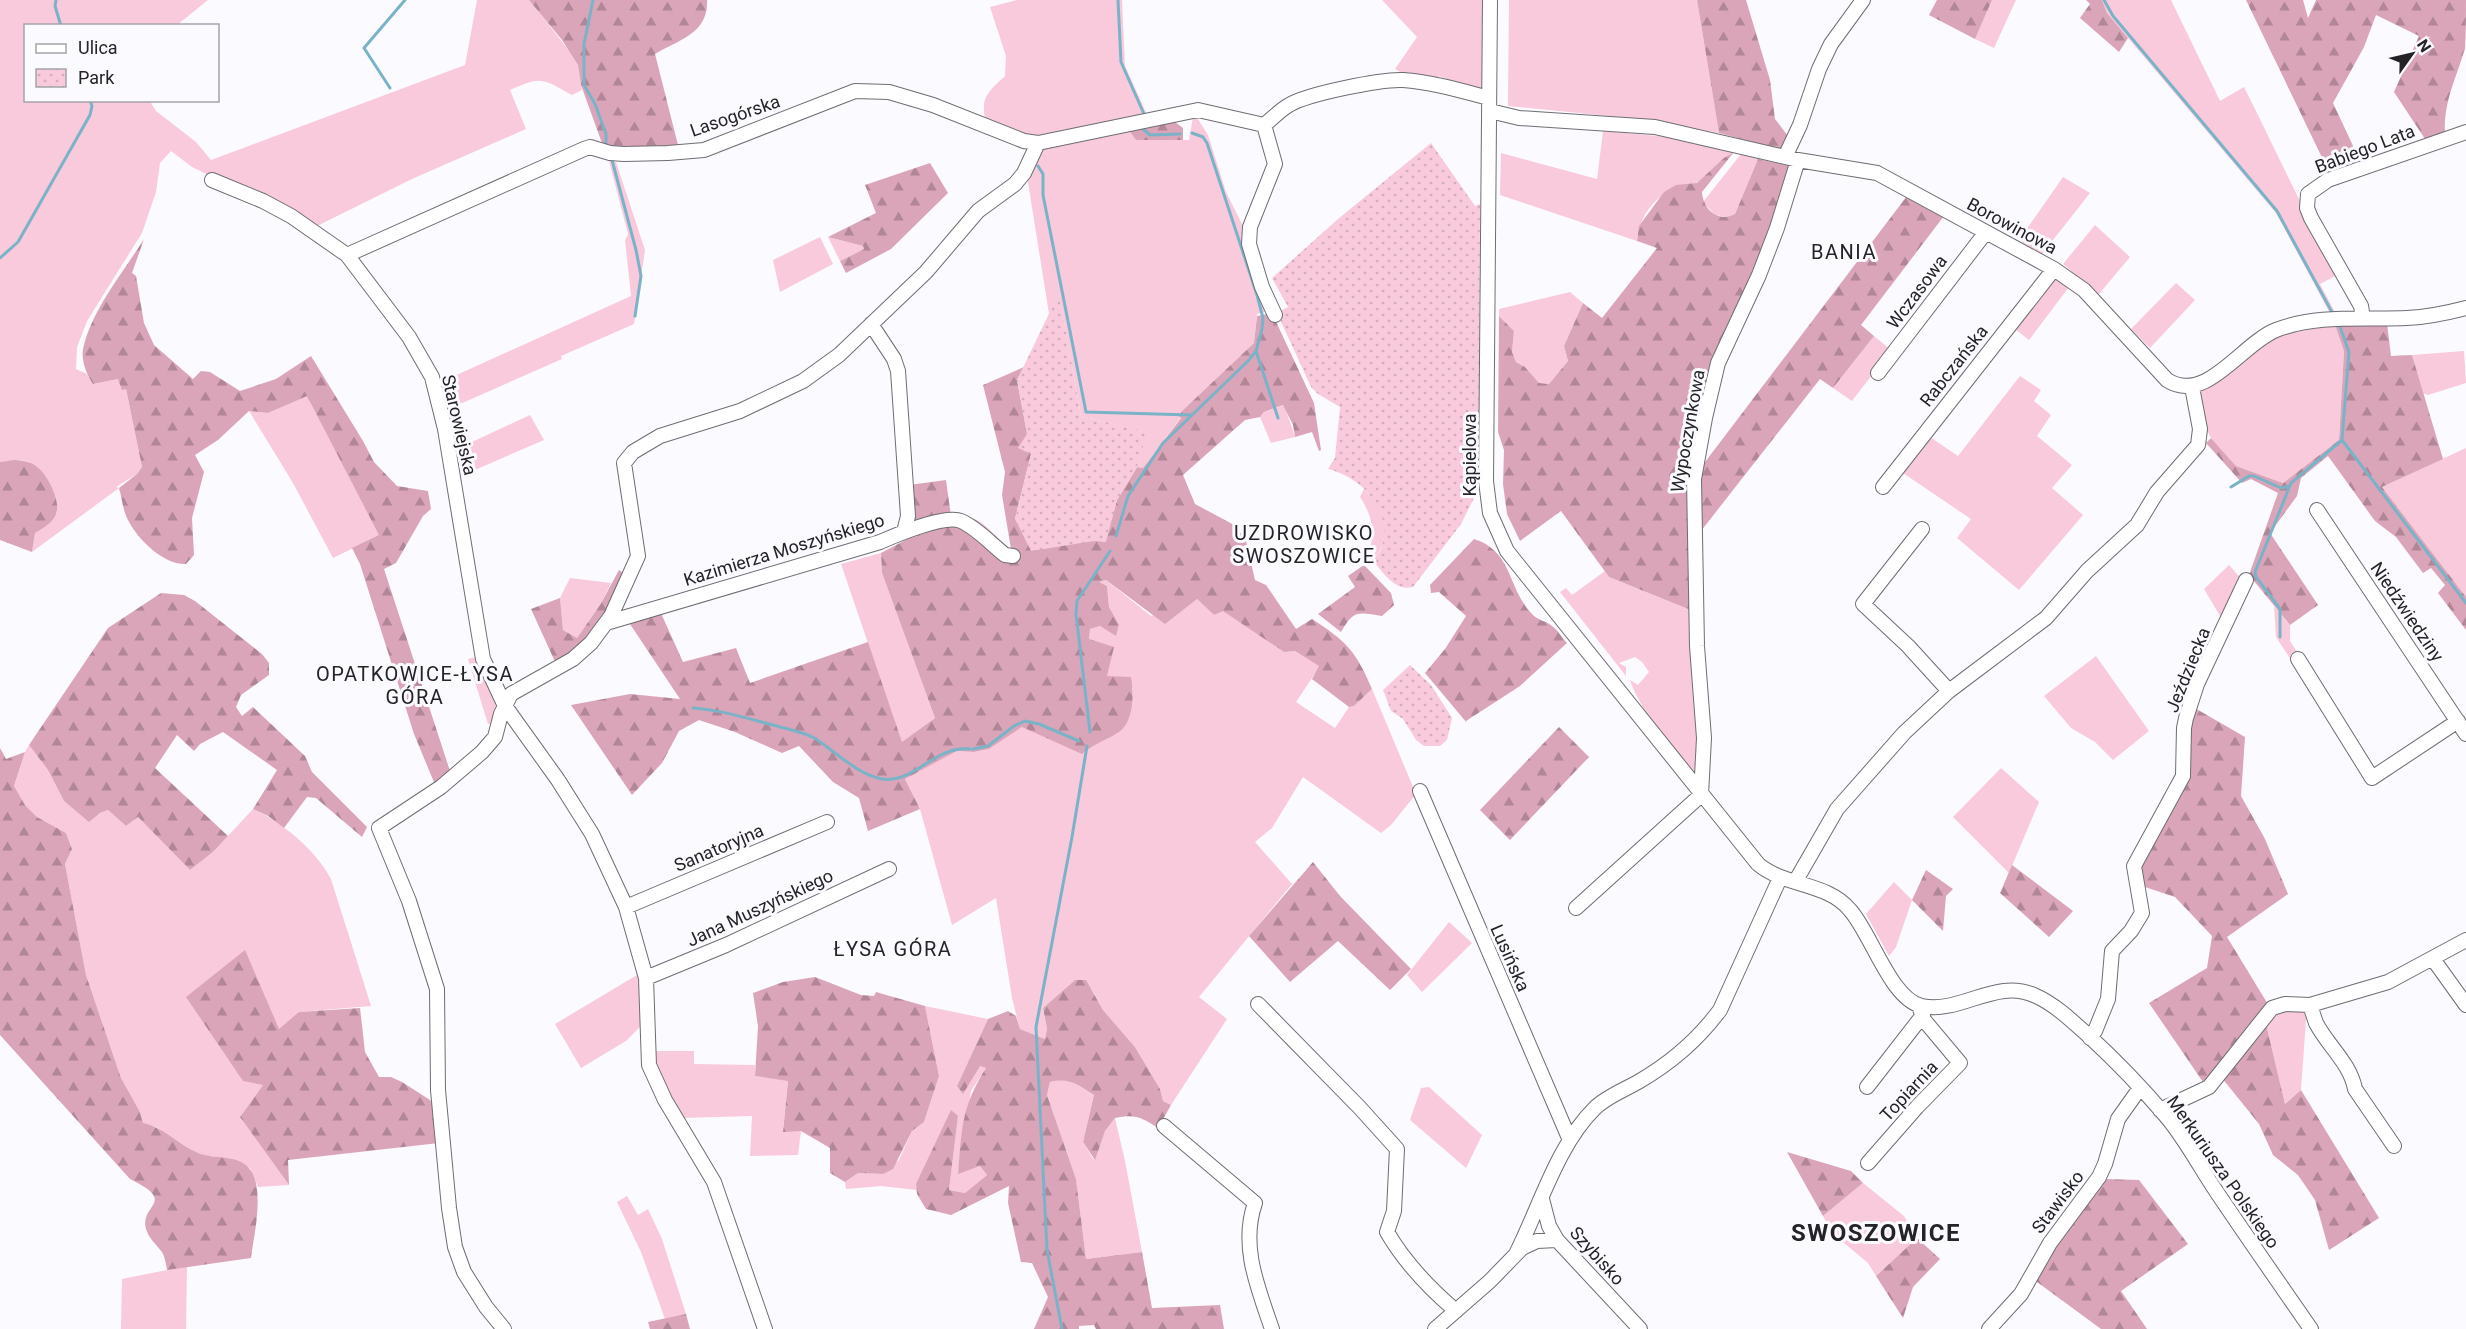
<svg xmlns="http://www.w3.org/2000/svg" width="2466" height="1329" font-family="Roboto,sans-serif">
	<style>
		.grass { fill: #f8cadb }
		.forest { fill: url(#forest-firs) }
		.park { fill: url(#park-dots) }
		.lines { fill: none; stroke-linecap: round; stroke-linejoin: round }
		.stream { stroke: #7ab3c8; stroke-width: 3 }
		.minor-casing { stroke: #6e6d73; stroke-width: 16 }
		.minor { stroke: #fff; stroke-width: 14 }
		.labels { text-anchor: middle; stroke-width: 6; stroke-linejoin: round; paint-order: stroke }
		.street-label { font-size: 18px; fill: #242427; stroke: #fbfaff }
		.neighbourhood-label { font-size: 20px; letter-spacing: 1.5px; fill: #242427; stroke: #fbfaff }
		.district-label { font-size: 24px; font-weight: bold; letter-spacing: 1.5px; fill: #242427; stroke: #fbfaff }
	</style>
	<defs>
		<pattern id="forest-firs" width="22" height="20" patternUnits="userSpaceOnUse" patternTransform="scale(1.5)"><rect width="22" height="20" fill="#daa5b8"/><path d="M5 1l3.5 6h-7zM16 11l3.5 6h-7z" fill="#b18696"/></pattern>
		<pattern id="park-dots" width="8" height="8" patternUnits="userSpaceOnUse" patternTransform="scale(1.5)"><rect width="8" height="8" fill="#f8cadb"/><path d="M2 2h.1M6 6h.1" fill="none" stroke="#d4adbc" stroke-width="1.8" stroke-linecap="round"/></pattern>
	</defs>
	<rect width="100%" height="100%" fill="#fbfaff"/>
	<path class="grass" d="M0 0H208L177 25 26 26V100L150 101 156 111 196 142 211 160 465 65 477 0H529L532 3 573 56 578 65 582 90 572 95C541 78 542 76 510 90L526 129 412 179 315 227 192 167 171 151 160 163 156 192 142 233 87 321 77 347 76 369 87 374 93 384 118 379 126 389 142 467 137 474 116 487 119 488 32 552 35 533C44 528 56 521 57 510 59 493 43 468 29 462 20 459 9 461 0 462Z
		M1017 0H1122L1125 66 1148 117 1039 139 986 123C980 97 987 93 1005 76L1006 56 990 7Z
		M1382 0H1485L1484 81 1481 87 1476 90 1439 76 1438 80 1404 74 1395 69 1417 37Z
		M1509 0H1697L1719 133 1648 120 1508 106Z
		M1992 0H2016L1994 48 1975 39Z
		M2102 0H2171L2220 101 2244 87C2276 150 2304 214 2339 274L2320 284 2337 316 2332 317 2276 213 2107 13Z
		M1196 116 1208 135 1226 192 1247 234 1271 310 1257 314 1254 343 1183 410 1180 417H1181L1143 468 1137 467 1146 432 1081 416 1059 294 1049 314 1027 176 1041 149 1128 129 1137 140H1189L1193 117Z
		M1603 131 1669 137 1734 152C1720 160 1711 174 1698 182 1692 186 1686 184 1680 186 1656 194 1639 216 1637 241L1500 195 1501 153 1597 179Z
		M1741 154 1758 159 1735 214 1729 217 1715 215 1703 202Z
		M609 161 616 162 645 250 634 324 561 356 562 359 451 408 441 382 631 296 625 240 628 234Z
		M2063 177 2090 193 2042 254 2019 240Z
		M2095 225 2130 257 2099 294 2063 264Z
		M820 237 833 264 780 292 773 260Z
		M828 237 863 246 864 249 840 261Z
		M2056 275 2069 287 2029 340 2015 329Z
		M2176 283 2195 300 2150 348 2131 329Z
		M1570 292 1583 303 1564 346 1568 361 1549 384 1539 383 1525 367 1516 362 1512 352 1514 331 1499 316V309Z
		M2335 325 2344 351 2339 440 2283 483 2236 466 2211 438 2201 417 2199 391 2273 336Z
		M1874 336 1891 350 1852 401 1833 388Z
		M2464 351 2466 383 2428 395 2423 393 2412 355Z
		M2020 376 2041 390 2034 401 2051 415 2037 436 2072 465 2052 488 2083 515 2019 590 1957 538 1971 519 1900 471 1927 435 1958 456Z
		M307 395 380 535 333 558 293 483 249 411 268 413Z
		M1284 405 1295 437 1271 443 1260 417 1264 412Z
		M530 415 544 440 461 476 459 448Z
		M2466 448V597L2382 487Z
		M1364 489C1369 494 1374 498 1377 503 1389 519 1387 548 1372 560L1368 553C1376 533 1372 515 1360 497Z
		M881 553 882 573 935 718 902 743 841 564Z
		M2229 565 2242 580 2223 621 2204 589Z
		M1605 571 1609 577 1693 611 1701 742 1698 777C1673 747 1643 717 1630 680L1638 685 1649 672 1642 662 1635 657 1619 663 1626 667V676L1560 592 1566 588 1572 595Z
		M570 578 611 583 600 605 577 638 563 630 560 598Z
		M1106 580 1151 616 1197 599 1214 615 1223 610 1284 652 1295 651 1320 666 1296 702 1335 728 1349 707 1354 706 1372 689 1416 794 1391 825 1381 833 1303 777 1272 828 1255 842 1292 884 1199 997 1227 1019 1171 1105 1163 1101 1160 1089 1135 1047 1103 1010 1092 990 1075 980 1043 1008 1047 1029 1045 1039 1020 1029 1012 998 996 898 952 925 920 809 905 779 957 751 974 752 989 749 1022 727 1091 746C1129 727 1128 731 1133 688L1107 677 1089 640 1090 629 1100 626 1116 635 1119 626 1109 607 1107 586 1098 582Z
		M2274 606 2290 625V641L2299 655 2291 660 2276 637Z
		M479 656 497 710 495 724H488L468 659Z
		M2096 656 2149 731 2113 760 2095 742 2071 728 2044 696Z
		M29 745 48 770 64 801 89 821 100 813 108 810 126 826 138 817 190 870 213 852 253 809C283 823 315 849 331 879L371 1006 299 1012 263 1085 240 1117 289 1185 258 1187 250 1168 229 1158 206 1156 195 1152 156 1127 143 1124 139 1110 121 1078 86 975 65 864 72 849 66 833 37 817 25 805 14 786 25 752Z
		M2001 768 2039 802 2009 873 1953 817Z
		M1894 882 1912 900 1896 947 1889 956 1866 914Z
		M1449 922 1472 943 1422 992 1407 975Z
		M637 975 642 977 643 1024 626 1041 581 1068 555 1024Z
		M925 1006 988 1019 957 1086 980 1066 986 1068 971 1091 958 1173 980 1166 987 1175 965 1193 949 1190 958 1116 916 1184 917 1190 881 1186 846 1189 845 1182 858 1173 883 1174 899 1160 912 1131 924 1122 939 1076Z
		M2307 1006 2301 1090 2285 1104 2266 1024 2276 1011Z
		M653 1051H694V1064L755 1065V1076L788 1080 783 1131H801L798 1155 750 1156 752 1116 682 1118 656 1073Z
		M1061 1079 1073 1081 1094 1095 1083 1142 1094 1160 1105 1131 1115 1118 1125 1161 1142 1252 1086 1259 1076 1179 1047 1095 1050 1082Z
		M1429 1087 1482 1135 1466 1168 1410 1120 1421 1088Z
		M1863 1183 1904 1216 1917 1238 1876 1276 1868 1263 1832 1233 1823 1216Z
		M627 1196 638 1215 648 1209 662 1239 686 1314 665 1319 641 1252 617 1202Z
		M187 1266 186 1329H121L122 1279Z"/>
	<path class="forest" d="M529 0H707C709 33 679 40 655 54L679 149H613L603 146 581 85 578 65 562 40Z
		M1697 0H1746L1770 80 1775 119 1788 136 1782 150 1719 133Z
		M1937 0H1992L1975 39 1929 15Z
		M2086 0H2102L2107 13 2128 38 2119 52 2080 18 2090 4Z
		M2246 0H2303L2308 18 2316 0H2466C2466 15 2466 34 2465 48 2456 80 2443 101 2445 136L2427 142 2394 92 2419 36 2376 15 2364 47 2333 103 2361 163 2329 172Z
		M1175 122 1183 128V140H1136L1128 129Z
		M1734 152 1702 192C1703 209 1718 223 1735 214L1758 159 1791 166 1760 265 1712 365 1692 480 1693 611 1609 577 1561 511 1520 541 1507 514 1503 484 1504 450 1498 432 1499 316 1514 331 1512 352 1516 362 1525 367 1539 383 1549 384 1568 361 1564 346 1583 303 1602 318 1657 248 1637 241 1639 226 1664 192 1676 185 1697 183 1724 158Z
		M930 163 948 193 891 249 846 273 840 261 864 249 863 246 828 237 876 213 865 185Z
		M1907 196 1944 216 1861 325 1874 336 1833 388 1820 379 1701 531 1699 470Z
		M144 239 132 273 136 276 144 323 154 345 193 379 201 371 210 372 240 391 276 379 311 356 363 441 374 462 397 486 428 491 431 509 423 516 396 563 384 569 451 774 436 787 414 734 360 564 352 548 379 535 307 396 268 413 249 411 218 440 195 455 204 472 192 518 194 555 186 564C164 565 138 540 128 520 123 511 122 498 119 488L137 474 142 467 126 389 122 390 118 379 93 384C87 375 81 361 83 349 92 309 123 273 144 239Z
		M1272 313 1314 403 1321 450 1319 451 1312 432 1295 437 1293 425 1283 405 1264 412 1260 417 1245 420 1183 475 1195 504 1236 526 1246 541 1255 580 1266 585 1296 629 1312 619C1346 641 1356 651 1372 689L1354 706 1349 707 1312 679 1319 666 1295 651 1284 652 1223 611 1214 615 1197 599 1165 624 1106 580 1099 582 1107 586 1109 607 1119 625 1116 636 1100 626 1090 629 1089 639 1114 647 1107 676 1131 677C1134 693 1134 722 1119 732 1107 740 1093 744 1082 754L1022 727 989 749 974 752 957 751 905 779 920 809 868 831 859 798 833 782 799 746 782 753 735 732 699 720 679 731 662 763 632 795 571 705 630 694 680 699 628 621 660 611 683 662 736 648 750 683 868 642 902 742 935 718 882 573 881 553 913 536 909 485 946 480 951 516C978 510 992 536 1011 549L1002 495 1005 472 983 385 1024 367 1017 380 1031 454 1015 519 1105 542 1117 500 1137 467 1143 468 1181 418 1179 416 1183 410 1254 343 1257 316Z
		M2387 323 2391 356 2412 355 2443 459 2382 487 2466 597V630L2438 593 2445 585 2431 568 2423 573 2396 537 2375 521 2328 456 2301 478 2297 496 2270 533 2318 605 2290 625 2249 575 2278 493 2251 479 2242 483 2206 443 2211 438 2236 466 2283 483 2339 440 2344 351 2335 325Z
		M15 460C23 461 31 461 37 467 47 474 59 497 57 510 56 521 44 528 35 533L32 552 0 540V462Z
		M1474 539C1513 551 1507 588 1532 614 1537 620 1546 621 1552 626 1558 630 1562 638 1567 643L1520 686 1466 721 1467 723 1425 673 1445 649 1466 616 1439 592 1431 593 1430 585Z
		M1364 565 1391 593 1394 605 1382 616C1357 612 1354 610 1341 632L1318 614 1355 587 1348 576Z
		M619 570 626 575 597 628 557 666 531 609 560 598 563 630 577 638 600 605Z
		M161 593 184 595 195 601 262 654 269 663V675L241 695 236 707 242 716 253 707 305 756 312 772 367 827 362 837 316 798 307 797 284 828 268 816 253 809 277 770 223 732 200 744 194 751 177 735 155 768 228 836 213 852 190 870 138 817 126 826 108 810 100 813 89 822 64 801 48 770 29 745 108 628Z
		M2193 707 2245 737 2241 796 2265 839 2288 894 2227 937 2269 1006 2205 1085 2149 1003 2207 968 2212 936 2175 897 2139 885V859L2187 779 2185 742Z
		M1559 727 1589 757 1510 840 1480 810Z
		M0 748 6 759 25 752 14 786 25 805 37 817 66 833 72 849 65 864 86 975 121 1078 139 1110 143 1123C163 1127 177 1143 196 1152 210 1159 227 1155 241 1162 269 1175 254 1233 251 1258L167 1270C166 1264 165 1257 162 1252 156 1244 149 1239 146 1229 139 1204 179 1203 130 1179L0 1035Z
		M1313 862 1340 896 1411 969 1390 990 1338 941 1290 982 1249 936Z
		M2012 865 2073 911 2049 937 2000 893Z
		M1926 870 1953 889 1946 896 1943 931 1912 900Z
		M245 950 279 1029 299 1012 360 1008 365 1052 379 1077H391L402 1082 430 1100 437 1110 439 1143 288 1160 289 1185 240 1117 263 1085 243 1081 186 997Z
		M815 977 861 995 874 996 876 992 925 1006 939 1076 924 1122 912 1131 893 1169 883 1174 858 1173 845 1182 830 1173V1148L801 1131 783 1132 788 1081 755 1076 758 1026 753 993 783 982Z
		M1075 980H1086L1103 1010 1135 1047 1160 1089 1163 1101 1171 1105 1158 1128C1141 1117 1135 1114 1115 1118L1105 1131 1095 1160 1083 1142 1094 1095C1079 1085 1069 1077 1050 1082L1047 1095 1076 1179 1086 1259 1142 1252 1152 1308 1220 1305 1224 1329H1096L1094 1325 1079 1326V1329H1034L1048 1297 1032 1263 1021 1262 1008 1203 1009 1186 951 1215 926 1209 917 1194 916 1184 951 1110 958 1116 949 1190 965 1193 987 1175 980 1166 958 1174C962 1129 961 1107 986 1068L980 1066 963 1094 957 1086 988 1019 1008 1011 1016 1016 1020 1029 1045 1039 1047 1029 1043 1008Z
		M2266 1024 2285 1104 2301 1090 2379 1218 2329 1250 2315 1200 2298 1175 2273 1155 2259 1124 2222 1078Z
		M1787 1152 1851 1171 1863 1183 1823 1216Z
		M2104 1179 2139 1180 2188 1244 2121 1291 2147 1329H2101L2033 1279 2041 1263Z
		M1917 1238 1940 1259 1913 1287 1903 1318 1876 1276Z
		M686 1314 690 1329H650L648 1322Z"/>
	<path class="park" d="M1431 143 1475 206 1480 204 1479 422 1475 456V496L1461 524 1413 587C1395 592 1383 572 1372 560 1382 552 1384 542 1384 531 1384 500 1356 476 1328 469L1335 458 1340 407 1318 394 1311 387 1277 313 1288 307 1272 278 1338 219Z
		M1059 293 1081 416 1147 432 1137 467 1117 500 1106 542 1094 541 1031 551 1015 519 1031 454 1018 448 1027 434 1017 380Z
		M1410 665 1431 685 1452 718 1447 740 1440 746H1424L1416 740 1403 719 1391 711 1383 690Z"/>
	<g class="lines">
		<path class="stream" d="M56 0 55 6 61 26
			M593 0 584 44V85L595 104 606 134V146
			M1118 0 1121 62 1144 114
			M2104 0 2113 16 2277 211 2333 314
			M390 88 364 48 405 0
			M1143 129 1150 135 1180 134
			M612 160 636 250 641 276 635 316
			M1038 166 1043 174V195L1086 412 1191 415
			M0 258 18 242 90 115 92 106 90 100
			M1256 351 1278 418
			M2342 440 2466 603
			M2231 487 2249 476H2254L2281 488 2290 486
			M1116 536 1128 496 1163 443 1248 361 1256 351 1262 329 1263 318 1257 295 1207 143 1203 137 1192 133
			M2280 637V609L2256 577 2255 572 2291 483 2342 440 2349 352 2339 324
			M693 708C722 710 749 719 777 726 790 730 805 732 816 739 837 753 857 774 882 779 915 784 934 745 970 749
			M1090 732 1076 614 1077 601 1110 551
			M973 749 988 746 1014 726 1025 721 1039 724 1079 741
			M1062 1329 1047 1250 1036 1027 1072 837 1087 746"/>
		<g class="minor-casing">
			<path id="minor" d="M1490 0 1486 481 1490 513 1507 551 1758 864C1785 887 1827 882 1850 910 1871 933 1891 1000 1922 1006 1962 1014 1996 977 2036 996 2056 1005 2073 1022 2090 1037 2116 1061 2142 1088 2165 1115 2185 1138 2199 1166 2216 1191 2247 1237 2279 1283 2311 1329
				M1490 111 1519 118 1655 127 1798 160 1877 173 2054 269 2084 290 2167 380C2206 405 2241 344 2276 330 2317 314 2364 320 2407 318 2427 317 2447 313 2466 308
				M1264 125 1275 164 1250 227 1249 244 1262 287 1275 315
				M1785 157 1800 125 1819 69 1831 44 1863 0
				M212 180 263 201 291 216 347 255 409 337 432 377 445 429 483 659 505 706 558 780 592 834 626 907 646 978 649 1065 665 1100 714 1182 765 1329
				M347 255 584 149 590 147 610 153 624 154 668 153 704 150 855 91 889 92 933 105 1024 141 1038 143
				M2363 318 2361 306 2311 218 2307 208 2308 194 2328 180 2466 132
				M871 324 894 359 898 371 908 516 904 532
				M1878 373 1986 232
				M1883 487 2054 269
				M2317 510 2466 734
				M1922 529 1863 604 1908 646 1949 691
				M606 623 880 542C896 535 945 514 961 521 977 528 991 544 1005 555L1013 556
				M2298 659 2372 778 2458 721
				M1420 791 1569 1138
				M1795 882 1837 809 1904 733 1949 691 2046 618 2087 571 2137 525 2157 492 2198 445 2200 429 2192 387
				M626 907 827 822
				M1576 908 1701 795 1704 738 1697 646 1694 479 1705 418 1718 363 1759 275 1777 228 1798 160
				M2433 959 2466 1005
				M646 978 726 945 889 869
				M1258 1004 1360 1108 1397 1149 1394 1211 1387 1232C1405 1263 1429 1288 1456 1311
				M2310 1005C2312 1011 2314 1017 2316 1023 2328 1046 2350 1063 2355 1089L2394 1146
				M2090 1038 2095 1031 2108 999 2112 951 2131 931 2142 913 2134 866 2183 776 2184 728 2186 718 2197 684 2246 580
				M1867 1087 1923 1015
				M2160 1110 2209 1087 2272 1008 2285 1004 2310 1005 2388 982 2466 940
				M1164 1126 1255 1203C1240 1246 1258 1288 1272 1329
				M1868 1163 1917 1107 1960 1063 1924 1020 1919 1006
				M1542 1199 1549 1226 1557 1240 1640 1329
				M1517 1252C1540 1206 1558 1144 1595 1108 1606 1097 1624 1090 1638 1082 1671 1063 1697 1041 1720 1010L1780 878
				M504 1329 486 1307 464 1272 455 1247 449 1208 438 1090 437 989 409 901 379 828 441 787 482 752 495 737 501 714 511 694 573 659 591 643 611 616 638 556 624 463 633 452 660 436 740 411 803 381 839 355 926 272 978 211 1015 184 1024 173 1038 143 1198 110 1264 125C1272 119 1280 110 1289 105 1307 94 1381 79 1403 80 1432 82 1462 91 1489 98
				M1435 1329 1490 1281 1522 1248 1537 1241 1557 1240
				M1989 1329 2021 1294 2050 1243 2099 1177 2105 1164 2118 1119 2140 1088"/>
		</g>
		<use href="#minor" class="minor"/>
	</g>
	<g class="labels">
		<g class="street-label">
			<text transform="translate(735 116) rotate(-19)" y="6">Lasogórska</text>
			<text transform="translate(2365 149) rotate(-21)" y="6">Babiego Lata</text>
			<text transform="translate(2012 226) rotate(28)" y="6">Borowinowa</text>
			<text transform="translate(1917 292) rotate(-53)" y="6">Wczasowa</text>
			<text transform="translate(1954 366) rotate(-52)" y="6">Rabczańska</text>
			<text transform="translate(459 425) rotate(77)" y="6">Starowiejska</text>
			<text transform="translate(1688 431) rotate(-80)" y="6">Wypoczynkowa</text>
			<text transform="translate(1470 455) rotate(-90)" y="6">Kąpielowa</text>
			<text transform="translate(784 550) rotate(-17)" y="6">Kazimierza Moszyńskiego</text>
			<text transform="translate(2407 612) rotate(56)" y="6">Niedźwiedziny</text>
			<text transform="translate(2188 670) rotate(-68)" y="6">Jeździecka</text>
			<text transform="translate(719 848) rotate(-23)" y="6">Sanatoryjna</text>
			<text transform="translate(760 908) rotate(-25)" y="6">Jana Muszyńskiego</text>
			<text transform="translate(1510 958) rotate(66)" y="6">Lusińska</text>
			<text transform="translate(1909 1091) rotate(-47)" y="6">Topiarnia</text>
			<text transform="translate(2223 1172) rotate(55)" y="6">Merkuriusza Polskiego</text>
			<text transform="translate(2058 1202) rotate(-53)" y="6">Stawisko</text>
			<text transform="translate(1597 1256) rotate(48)" y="6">Szybisko</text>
		</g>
		<g class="neighbourhood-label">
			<text x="1844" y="259">BANIA</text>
			<text x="1304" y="540">UZDROWISKO<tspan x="1304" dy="23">SWOSZOWICE</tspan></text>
			<text x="415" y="681">OPATKOWICE-ŁYSA<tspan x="415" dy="23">GÓRA</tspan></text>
			<text x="893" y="956">ŁYSA GÓRA</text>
		</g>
		<g class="district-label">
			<text x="1876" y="1241">SWOSZOWICE</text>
		</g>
	</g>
	<rect x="24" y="24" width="195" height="78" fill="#fbfaff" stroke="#a5a4a9" stroke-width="1.5"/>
	<rect x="36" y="44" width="30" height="9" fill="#ffffff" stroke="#a5a4a9" stroke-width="1.5"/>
	<text x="78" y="54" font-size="18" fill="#242427">Ulica</text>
	<rect x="36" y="69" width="30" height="18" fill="url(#park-dots)" stroke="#a5a4a9" stroke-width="1.5"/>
	<text x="78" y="84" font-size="18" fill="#242427">Park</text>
	<g transform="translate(2412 54) rotate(56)" stroke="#fbfaff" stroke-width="4.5" paint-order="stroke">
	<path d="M0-4.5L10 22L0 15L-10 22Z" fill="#242427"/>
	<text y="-9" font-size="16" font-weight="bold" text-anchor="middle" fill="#242427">N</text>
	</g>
</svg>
